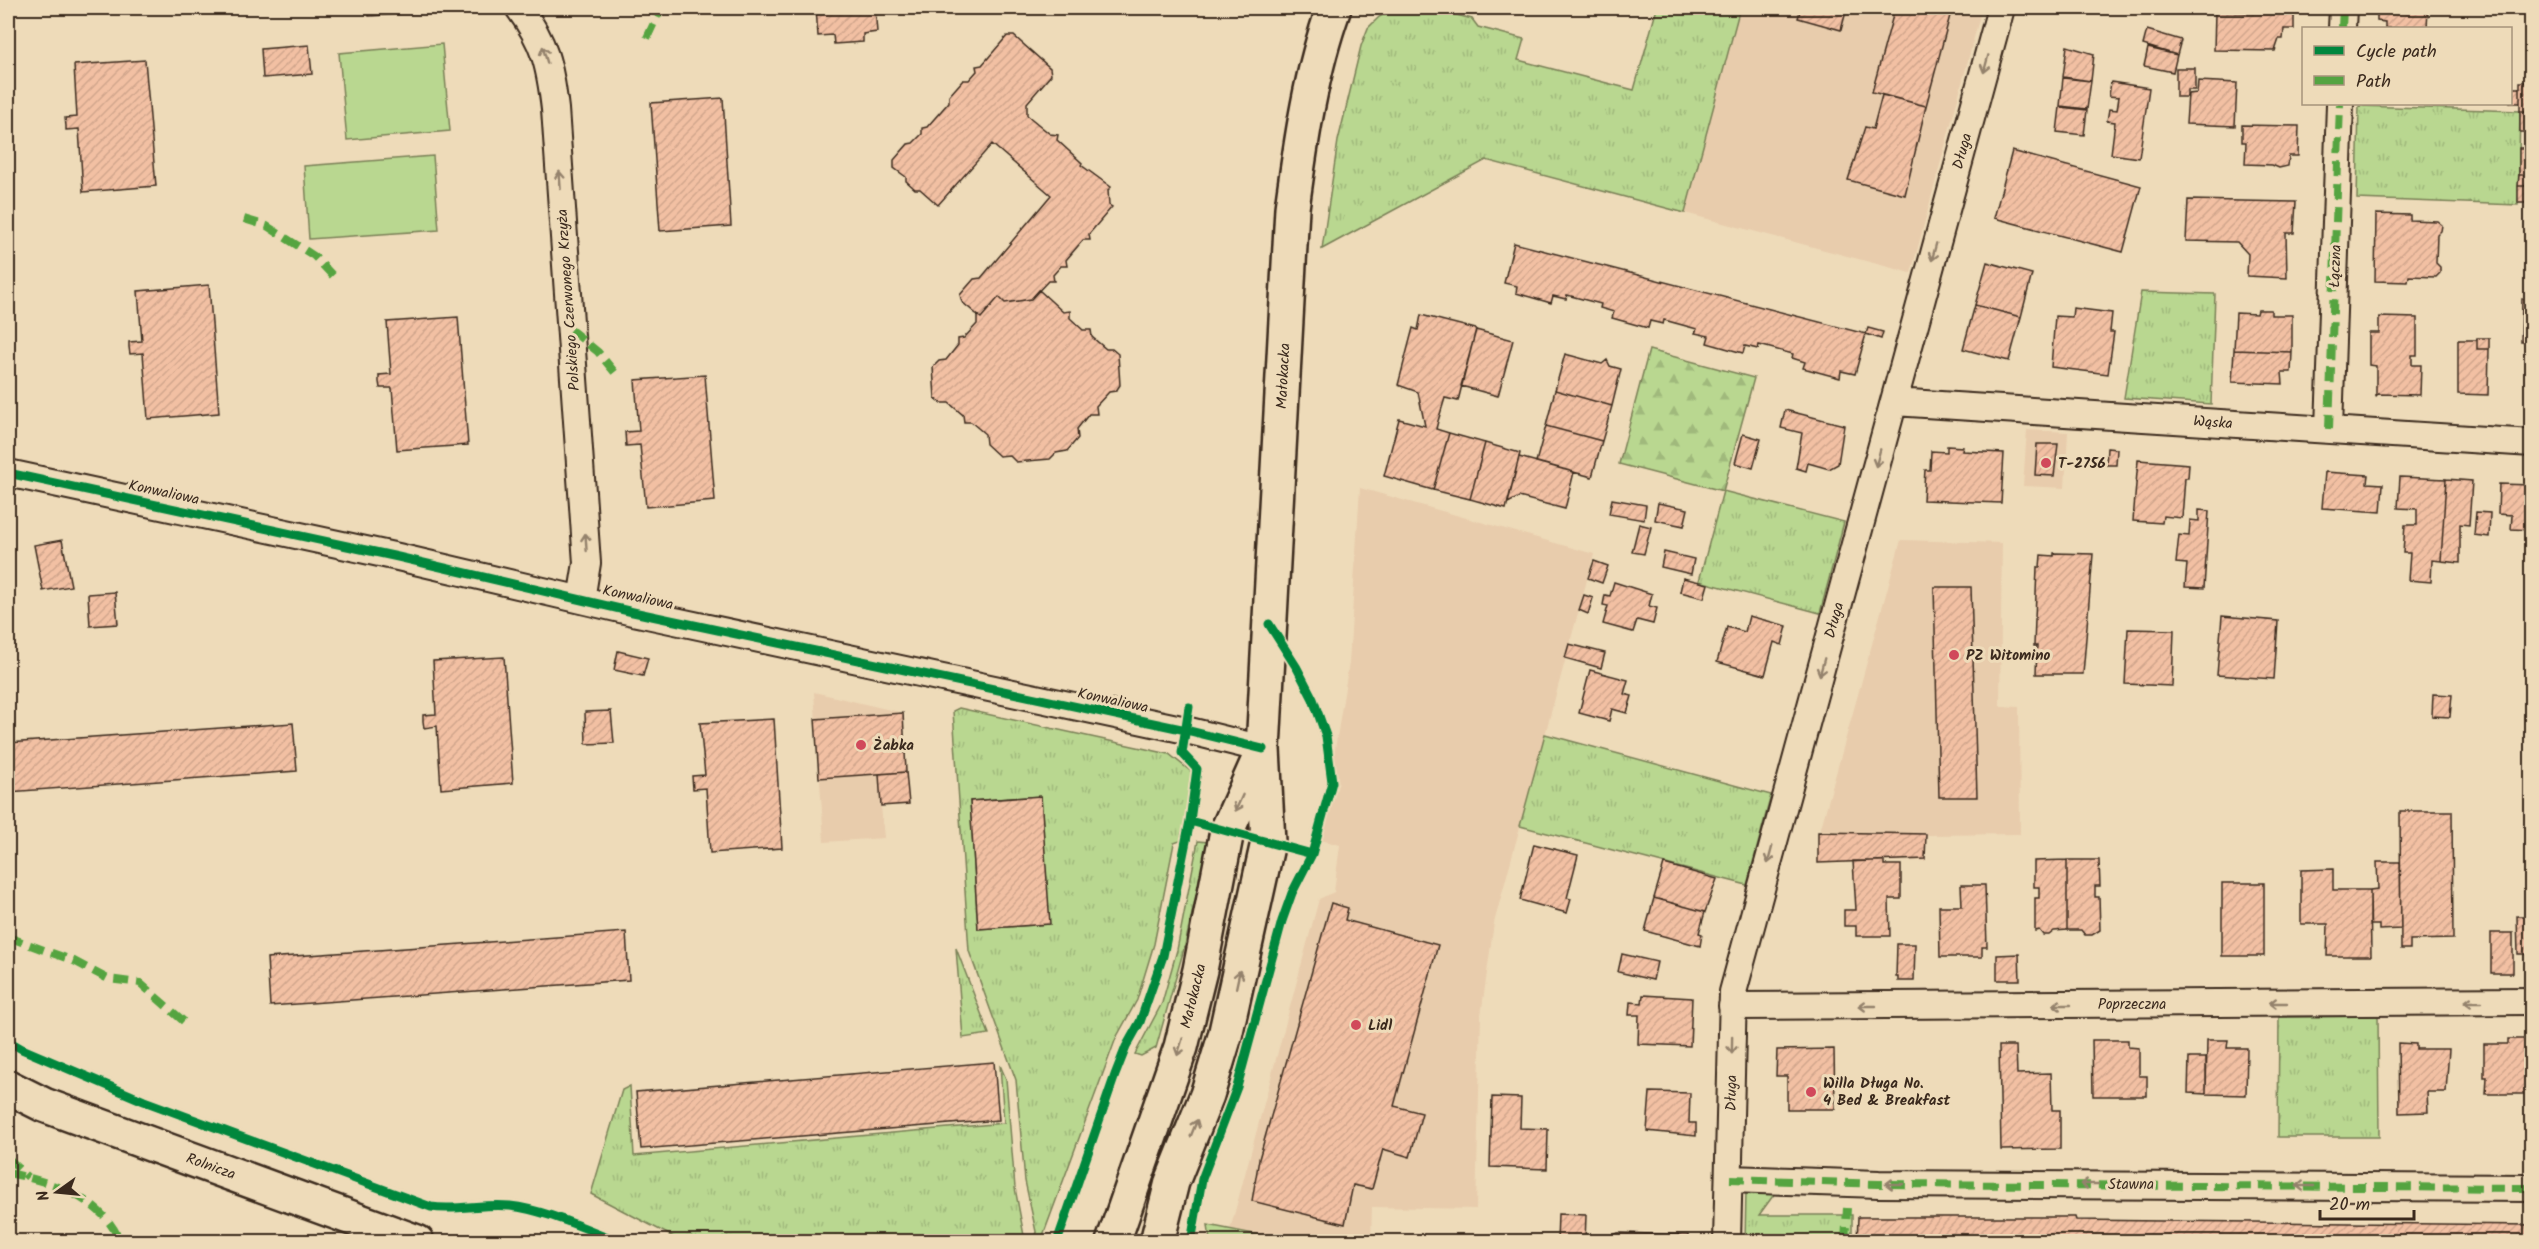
<svg xmlns="http://www.w3.org/2000/svg" width="2539" height="1249" font-family="Kalam,sans-serif">
	<style>
		.built { fill: #e8ccac }
		.grass { fill: url(#grass-tufts); stroke: #7a8057; stroke-width: 1.5; fill-rule: evenodd }
		.forest { fill: url(#forest-firs); stroke: #7a8057; stroke-width: 1.5 }
		.green { fill: #b9d790; stroke: #7a8057; stroke-width: 1.5 }
		.building { fill: url(#building-hatch); stroke: #3b2a1e; stroke-width: 1.5 }
		.lines { fill: none; stroke-linecap: round; stroke-linejoin: round }
		.minor-casing { stroke: #3b2a1e; stroke-width: 30 }
		.secondary-casing { stroke: #3b2a1e; stroke-width: 38 }
		.minor { stroke: #eedbb9; stroke-width: 26 }
		.secondary { stroke: #eedbb9; stroke-width: 33 }
		.quiet { stroke: #54a441; stroke-width: 8; stroke-dasharray: 15 8; stroke-linecap: butt }
		.cycleway-casing { stroke: #eedbb9; stroke-width: 13 }
		.cycleway { stroke: #00873e; stroke-width: 9 }
		.oneway { stroke: #94826c }
		.poi-dot { fill: #d1495b; stroke: #eedbb9; stroke-width: 2 }
		.labels { text-anchor: middle; stroke-width: 6; stroke-linejoin: round; paint-order: stroke }
		.street-label { font-size: 15px; fill: #3b2a1e; stroke: #eedbb9 }
		.poi-label { font-size: 15px; font-weight: bold; fill: #3b2a1e; stroke: #eedbb9; text-anchor: start }
	</style>
	<defs>
		<pattern id="grass-tufts" width="24" height="20" patternUnits="userSpaceOnUse" patternTransform="scale(1.5)"><rect width="24" height="20" fill="#b9d790"/><path d="M3 7l-1-3M5 7V3M7 7l1-3M15 17l-1-3M17 17v-4M19 17l1-3" fill="none" stroke="#a0b97c"/></pattern>
		<pattern id="forest-firs" width="22" height="20" patternUnits="userSpaceOnUse" patternTransform="scale(1.5)"><rect width="22" height="20" fill="#b9d790"/><path d="M5 1l3.5 6h-7zM16 11l3.5 6h-7z" fill="#a0b97c"/></pattern>
		<pattern id="building-hatch" width="6" height="6" patternUnits="userSpaceOnUse" patternTransform="scale(1.5)"><rect width="6" height="6" fill="#f2c0a3"/><path d="M-1 1l2-2M0 6l6-6M5 7l2-2" fill="none" stroke="#d0a58c"/></pattern>
	</defs>
	<rect width="100%" height="100%" fill="#eedbb9"/>
	<filter id="ink" filterUnits="userSpaceOnUse"><feTurbulence type="fractalNoise" baseFrequency=".0167" numOctaves="2"/><feDisplacementMap in="SourceGraphic" scale="12" xChannelSelector="R" yChannelSelector="G"/><feConvolveMatrix kernelMatrix="1 2 1 2 8 2 1 2 1" color-interpolation-filters="sRGB"/></filter>
	<g filter="url(#ink)">
		<path class="built" d="M1740 8H1982L1911 273 1685 213Z
			M2027 430 2068 432 2065 488 2023 486Z
			M1360 488 1594 554 1494 923 1481 1015 1476 1209 1372 1207 1371 1241H1289L1230 1230 1319 899 1334 892 1340 845 1317 839 1325 811 1349 663Z
			M1901 540 2002 543 2000 706 2019 707 2020 834 1926 835 1925 861 1818 863V832L1820 831Z
			M814 692 903 713 909 804 881 806 884 838 824 842Z"/>
		<path class="grass" d="M1395 8H1430L1472 19 1478 27 1524 39 1518 60 1634 90 1657 8H1740L1685 213 1486 160 1322 249 1338 141 1361 46 1368 28 1379 17Z
			M2359 106 2520 111 2518 205 2357 199Z
			M2141 292 2215 294 2211 404 2124 398Z
			M1723 491 1844 522 1820 613 1699 581Z
			M959 708 1169 754 1194 774 1183 840 1174 843 1154 944 1137 1000 1116 1038 1041 1241H1038L1025 1181 1016 1080 969 951 953 711ZM1041 796 1049 924 978 929 970 801Z
			M1545 734 1771 795 1747 885 1520 826Z
			M1198 841 1208 842 1185 945 1156 1048 1141 1056 1135 1054 1162 1003 1177 950Z
			M956 948 989 1034 963 1038Z
			M2378 1016 2379 1137H2278L2279 1017Z
			M1000 1065 1006 1079 1015 1188 1025 1241H681L591 1194 622 1090 630 1086 634 1156 1004 1123Z
			M1778 1189 1759 1215H1852V1241L1745 1242 1746 1191Z"/>
		<path class="forest" d="M1649 350 1754 378 1723 491 1619 464Z"/>
		<path class="green" d="M442 44 450 131 347 140 339 53Z
			M433 156 439 230 309 239 304 166Z
			M1208 1225 1289 1241H1210Z"/>
		<path class="building" d="M368 8H433V12L369 16Z
			M816 8H875L877 32 863 34V42L834 44 833 35 818 36Z
			M1801 8H1847L1841 30 1798 18Z
			M1895 8H1952L1926 106 1872 92Z
			M2385 8H2428L2427 28H2385V22L2377 21V10H2385Z
			M2215 12 2294 14V29H2284L2283 39H2279L2275 51 2214 50Z
			M2147 30 2181 40 2177 55 2143 45Z
			M1007 36H1014L1050 68 1051 75 1027 103V115L1050 134 1058 135 1057 140 1082 163 1081 165 1111 187 1108 190 1109 205 1112 207 1089 234 1090 240H1083L1066 260 1067 266H1061L1053 275 1054 281H1048L1031 299 1005 303 999 297 981 318 962 302 960 295 974 279 981 278 1051 195 992 144 938 205 920 189H915L906 181V177L894 168V160L908 144 913 143 922 134V128L927 127 949 102V96L963 80H969L977 71 976 66 982 65Z
			M309 45 312 74 263 78 261 49Z
			M2067 46 2094 54 2091 81 2063 77Z
			M2148 48 2177 55 2173 72 2144 66Z
			M145 60 156 186 83 192 79 129 66 130V126L65 118 77 117 74 65Z
			M2176 68H2195V90H2187V97H2176Z
			M2063 78 2091 81 2087 109 2060 106Z
			M2198 81 2237 83 2235 126 2186 124 2188 94 2197 93Z
			M2111 82 2149 88 2139 158 2111 154 2115 122 2107 121 2109 109 2117 110 2119 97 2109 96Z
			M2520 82H2532V111H2520Z
			M2510 88H2520V103H2510Z
			M1882 95 1926 106 1905 195 1848 180 1865 127 1873 129Z
			M723 98 731 226 660 231 651 103Z
			M2060 107 2087 110 2084 135 2057 132Z
			M2520 111H2532V132H2520Z
			M2242 125 2299 126 2298 156H2289L2288 166 2279 168 2272 165 2245 164 2246 142H2242Z
			M2519 148H2532V175H2519Z
			M2012 151 2141 186 2123 252 1994 218Z
			M2519 175H2532L2530 186H2518Z
			M2518 186H2532V203H2518Z
			M2188 200 2296 202 2294 233H2286L2287 278 2247 276 2248 254 2237 242 2186 241Z
			M2376 214 2410 215V220L2437 221 2442 225 2441 231 2437 235 2436 263 2440 267V273L2436 277 2409 276 2408 282 2375 281Z
			M1514 243 1866 334 1855 374 1841 371 1840 378 1803 368 1805 362 1792 358 1793 354 1759 345 1758 349 1745 346 1743 353 1707 343 1709 336 1695 333 1697 329 1664 320 1663 324 1650 321 1648 328 1612 318 1614 312 1600 308 1601 304 1567 295 1566 299 1553 296 1551 303 1516 293 1517 286 1504 283Z
			M1987 262 2032 274 2021 317 1975 305Z
			M209 285 219 413 148 419 143 353 130 354 129 347V342L142 341 138 291Z
			M1039 290 1063 312 1070 311V318L1083 330H1091L1092 337 1106 349H1112L1118 354 1120 385 1116 391 1109 392 1096 406 1097 414H1089L1077 429 1078 438 1067 451 1056 453 1050 459 1016 462 1009 455 999 456 986 444 985 434 971 422H964L963 415 949 403H942L935 398 933 367 939 361 946 360 958 345V339L964 338 977 324V315L981 318 999 297 1005 303 1031 299Z
			M2522 299H2532V342H2521Z
			M1975 305 2021 317 2009 361 1963 349Z
			M2073 308 2112 313 2110 332H2114L2108 374 2051 367 2055 316 2072 317Z
			M2258 310H2271V315H2292V352L2234 350 2236 313 2257 314Z
			M1421 315 1476 329 1458 401 1445 398 1438 421 1436 429 1449 433 1433 490 1384 476 1399 419 1425 426 1418 392 1398 385 1413 328 1418 330Z
			M458 317 468 445 397 450 392 388H380L379 382V375L391 374 387 322Z
			M2379 317 2417 318V355H2412V365H2421L2420 395 2378 394 2376 396V366L2369 365V333H2379Z
			M1868 328 1883 332 1881 339 1866 334Z
			M1476 330 1513 340 1498 396 1461 386Z
			M2477 338H2489V349H2477Z
			M2458 340H2477V349H2489L2488 395 2458 394Z
			M2234 350 2292 352 2291 372H2282L2283 384 2232 382Z
			M1565 354 1602 364 1607 360 1610 366 1621 369 1612 406 1555 390Z
			M705 375 715 501 646 507 640 445 626 446 625 432 639 431 635 380Z
			M1555 390 1612 406 1602 441 1546 426Z
			M1785 410 1844 425 1838 464 1829 469 1808 463 1806 471 1796 468 1802 433 1781 428Z
			M1546 426 1602 441 1592 477 1536 462Z
			M1449 433 1485 443 1470 499 1433 490Z
			M1743 434 1761 439 1753 468 1735 463Z
			M1485 443 1520 453 1506 509 1470 499Z
			M2037 444H2058L2054 476 2035 475Z
			M1947 446 1963 447 1962 451 2004 453 2001 503 1923 500 1925 470H1930L1931 451 1947 452Z
			M2107 448 2117 449 2116 465H2106Z
			M1519 457 1574 472 1565 509 1519 497 1508 503Z
			M2138 460 2189 464 2188 478H2185L2182 518 2163 516 2162 523 2133 521Z
			M2325 472 2368 475 2367 483 2383 484 2381 512 2322 508Z
			M2400 477 2446 479 2441 561 2432 560 2431 582 2408 580 2410 553H2403L2405 525H2417V509L2398 508Z
			M2446 479 2472 481 2469 525 2460 524V563L2441 561Z
			M2499 484 2532 485V530L2511 529 2512 515 2498 514Z
			M1612 499 1646 505 1644 520 1609 514Z
			M1658 503 1688 509 1684 526 1655 520Z
			M2199 510 2209 511 2204 588 2185 587 2187 564 2176 563 2179 535 2189 536 2190 520 2199 521Z
			M2476 512 2490 513 2489 537 2474 535Z
			M1639 524 1651 527 1644 554 1632 552Z
			M62 540 71 586 43 591 34 545Z
			M1664 552 1694 559 1691 574 1661 567Z
			M2054 553 2093 554 2083 674H2036L2037 646H2034L2037 567H2040L2041 555 2054 556Z
			M1594 561 1608 566 1602 583 1588 578Z
			M1683 578 1708 584 1704 598 1680 592Z
			M1614 582 1652 594 1649 606 1657 608 1653 624 1637 620 1633 632 1603 624 1608 606 1603 605 1605 595 1610 596Z
			M1934 587H1971L1977 797H1939Z
			M115 592 118 624 90 626 88 594Z
			M1584 595 1593 598 1588 614 1579 610Z
			M1749 616 1787 626 1782 645 1774 642 1765 675 1717 662 1727 627 1745 632Z
			M2222 616 2278 621 2274 679 2217 675Z
			M2128 629 2174 630 2172 686 2125 684Z
			M1569 644 1605 653 1601 668 1565 658Z
			M618 651 648 658 643 676 614 670Z
			M504 657 513 783 441 789 437 726 424 728 423 721V715L436 714 433 661Z
			M1590 670 1628 680 1624 694 1632 696 1627 713 1612 709 1609 721 1579 713Z
			M2433 694 2452 695 2450 717 2432 716Z
			M611 711 614 743 586 744 585 712Z
			M903 713 906 772 819 778 815 719Z
			M774 719 782 848 710 853 706 788 693 789 692 776 705 775 700 723Z
			M293 723 297 771 8 792V743Z
			M906 772 909 804 881 806 879 774Z
			M1041 796 1050 924 978 929 970 801Z
			M2400 811H2452L2453 939 2410 940V949H2401Z
			M1818 832 1926 834 1925 859 1818 863Z
			M1534 844 1578 855 1567 898 1571 899 1567 913 1520 900Z
			M2067 860V930L2054 931 2049 935H2043L2039 930 2035 931V898H2039V887H2034V861Z
			M2067 860H2099L2100 886H2095V897H2099L2100 930 2092 935H2085L2081 930H2067Z
			M1853 861H1884V865H1901V899H1889L1890 936H1856V926H1844V910H1856Z
			M2377 862H2400L2401 929 2379 930V925H2370V890L2378 889Z
			M1664 864 1717 879 1705 912 1654 898Z
			M2333 869V890H2370L2371 956H2327L2328 924H2301V870Z
			M2222 883H2264V956H2222Z
			M1961 885H1985L1987 947H1982V957H1940L1939 906H1962Z
			M1654 898 1705 912 1699 933 1702 934 1700 946 1645 931Z
			M1331 903 1348 908 1345 920 1438 945 1394 1106 1422 1113 1410 1157 1383 1149 1372 1189 1353 1185 1345 1224 1252 1201 1259 1159Z
			M2517 916H2532V954H2518Z
			M626 932 629 980 270 1006 267 958Z
			M2491 933H2513V973H2491Z
			M1897 944H1915L1914 981H1898V977H1896Z
			M1622 954 1657 962 1653 980 1618 972Z
			M2019 954 2020 980H1997V955Z
			M1643 995 1692 998 1690 1046 1638 1044 1639 1015H1629L1630 1002 1642 1003Z
			M2508 1039H2527L2528 1045H2532V1094H2486L2487 1077H2484V1044H2508Z
			M2092 1040H2128V1047L2139 1048V1076H2147V1096H2093Z
			M2207 1040H2228L2227 1048H2247L2246 1095 2206 1094Z
			M2398 1043 2416 1044V1049H2449L2446 1092H2427L2428 1112 2399 1113Z
			M1999 1046H2016L2017 1074 2051 1073 2052 1110H2060V1149L2001 1150Z
			M1834 1049 1835 1109H1787V1076H1776L1777 1050Z
			M2189 1058H2206V1094L2188 1093Z
			M994 1062 999 1120 641 1149 636 1092Z
			M1650 1092 1690 1093 1689 1123H1696V1136L1647 1131Z
			M1492 1097 1521 1098 1520 1128 1548 1129 1547 1169 1490 1167Z
			M1558 1214 1586 1215 1585 1242H1557Z
			M1858 1217H2075L2076 1220 2532 1225V1242H1857Z
			M1618 1233 1688 1235V1242H1608V1238Z"/>
		<g class="lines">
			<g class="minor-casing">
				<path id="minor" d="M519 8C545 43 550 66 555 109L587 563 581 600
					M2342 28 2343 8
					M1894 402 2532 443
					M2329 429 2340 104
					M8 473 398 557 633 612 1186 730 1263 749
					M1732 1006 2532 1001
					M1730 1179 1879 1184 2532 1188
					M1727 1242 1733 992 2001 8"/>
			</g>
			<g class="secondary-casing">
				<path id="secondary" d="M8 1087 44 1105 417 1242
					M1113 1242 1181 1047 1200 970 1227 831 1260 757
					M1157 1242 1172 1182 1207 1095 1225 1036 1268 842 1263 749 1292 208C1301 141 1311 71 1334 8"/>
			</g>
			<use href="#minor" class="minor"/>
			<use href="#secondary" class="secondary"/>
			<path class="quiet" d="M2342 28 2343 8
				M647 38 661 8
				M244 219 267 226 314 256 333 276
				M571 330 598 352 616 374
				M2329 429 2340 104
				M8 937 74 961 108 979 140 983 189 1026
				M8 1158 28 1177
				M8 1173C49 1181 104 1198 120 1242
				M1730 1179 1879 1184 2532 1188
				M1845 1242 1847 1208"/>
			<g class="cycleway-casing">
				<path id="cycleway" d="M8 473 398 557 633 612 1186 730 1263 749
					M1190 821 1312 854
					M8 1041 22 1049 144 1101 431 1207C457 1211 484 1203 510 1206 546 1210 587 1230 621 1242
					M1057 1242 1115 1075 1126 1047 1140 1022 1163 956 1190 821 1197 769 1182 753 1189 707
					M1191 1242 1202 1179 1237 1087 1282 921 1292 893 1312 854 1332 782 1326 736 1313 699 1297 668 1269 624"/>
			</g>
			<use href="#cycleway" class="cycleway"/>
		</g>
		<defs><path id="oneway-shaft" d="M-6 0H5M1.5-3L5.5 0L1.5 3" fill="none" stroke-width="1.6" stroke-linecap="round" stroke-linejoin="round" transform="scale(1.5)"/></defs>
		<g class="oneway">
			<use href="#oneway-shaft" transform="translate(545 55) rotate(-106)"/>
			<use href="#oneway-shaft" transform="translate(1986 64) rotate(105)"/>
			<use href="#oneway-shaft" transform="translate(560 180) rotate(-94)"/>
			<use href="#oneway-shaft" transform="translate(1934 252) rotate(105)"/>
			<use href="#oneway-shaft" transform="translate(1878 458) rotate(105)"/>
			<use href="#oneway-shaft" transform="translate(586 542) rotate(-94)"/>
			<use href="#oneway-shaft" transform="translate(1822 667) rotate(105)"/>
			<use href="#oneway-shaft" transform="translate(1239 803) rotate(114)"/>
			<use href="#oneway-shaft" transform="translate(1770 855) rotate(105)"/>
			<use href="#oneway-shaft" transform="translate(1238 979) rotate(-78)"/>
			<use href="#oneway-shaft" transform="translate(2473 1002) rotate(180)"/>
			<use href="#oneway-shaft" transform="translate(2278 1003) rotate(180)"/>
			<use href="#oneway-shaft" transform="translate(2062 1005) rotate(180)"/>
			<use href="#oneway-shaft" transform="translate(1867 1006) rotate(180)"/>
			<use href="#oneway-shaft" transform="translate(1732 1045) rotate(91)"/>
			<use href="#oneway-shaft" transform="translate(1180 1047) rotate(107)"/>
			<use href="#oneway-shaft" transform="translate(1194 1128) rotate(-68)"/>
			<use href="#oneway-shaft" transform="translate(1894 1184) rotate(180)"/>
			<use href="#oneway-shaft" transform="translate(2089 1184) rotate(-180)"/>
			<use href="#oneway-shaft" transform="translate(2305 1186) rotate(-180)"/>
		</g>
	</g>
	<g class="poi-dot">
		<circle cx="2046" cy="463" r="6"/>
		<circle cx="1954" cy="655" r="6"/>
		<circle cx="861" cy="745" r="6"/>
		<circle cx="1356" cy="1025" r="6"/>
		<circle cx="1811" cy="1092" r="6"/>
	</g>
	<g class="labels">
		<g class="street-label">
			<text transform="translate(1962 151) rotate(-75)" y="5">Długa</text>
			<text transform="translate(2335 266) rotate(-88)" y="5">Łączna</text>
			<text transform="translate(568 300) rotate(-94)" y="5">Polskiego Czerwonego Krzyża</text>
			<text transform="translate(1283 376) rotate(-87)" y="5">Małokacka</text>
			<text transform="translate(2213 422) rotate(4)" y="5">Wąska</text>
			<text transform="translate(164 492) rotate(12)" y="5">Konwaliowa</text>
			<text transform="translate(638 597) rotate(12)" y="5">Konwaliowa</text>
			<text transform="translate(1834 620) rotate(-75)" y="5">Długa</text>
			<text transform="translate(1113 700) rotate(12)" y="5">Konwaliowa</text>
			<text transform="translate(1193 996) rotate(-76)" y="5">Małokacka</text>
			<text x="2132" y="1009">Poprzeczna</text>
			<text transform="translate(1731 1093) rotate(-89)" y="5">Długa</text>
			<text transform="translate(211 1166) rotate(20)" y="5">Rolnicza</text>
			<text x="2131" y="1189">Stawna</text>
		</g>
		<g class="poi-label">
			<text x="2058" y="468">T-2756</text>
			<text x="1966" y="660">PZ Witomino</text>
			<text x="873" y="750">Żabka</text>
			<text x="1368" y="1030">Lidl</text>
			<text x="1823" y="1088">Willa Długa No.<tspan x="1823" dy="17">4 Bed &amp; Breakfast</tspan></text>
		</g>
	</g>
	<rect width="2539" height="1249" fill="none" stroke="#eedbb9" stroke-width="30"/>
	<rect x="15" y="15" width="2509" height="1219" fill="none" stroke="#3b2a1e" stroke-width="2" filter="url(#ink)"/>
	<rect x="2302" y="27" width="210" height="78" fill="#eedbb9" stroke="#a6947b" stroke-width="1.5"/>
	<rect x="2314" y="46" width="30" height="9" fill="#00873e" stroke="#a6947b" stroke-width="1.5"/>
	<text x="2356" y="57" font-size="18" fill="#3b2a1e">Cycle path</text>
	<rect x="2314" y="76" width="30" height="9" fill="#54a441" stroke="#a6947b" stroke-width="1.5"/>
	<text x="2356" y="87" font-size="18" fill="#3b2a1e">Path</text>
	<g transform="translate(57 1192) rotate(255)" stroke="#eedbb9" stroke-width="4.5" paint-order="stroke">
	<path d="M0-4.5L10 22L0 15L-10 22Z" fill="#3b2a1e"/>
	<text y="-9" font-size="16" font-weight="bold" text-anchor="middle" fill="#3b2a1e">N</text>
	</g>
	<path d="M2320 1210v9h94v-9" fill="none" stroke="#3b2a1e" stroke-width="3"/>
	<text x="2329" y="1210" font-size="18" fill="#3b2a1e" stroke="#eedbb9" stroke-width="4.5" paint-order="stroke">20 m</text>
</svg>
